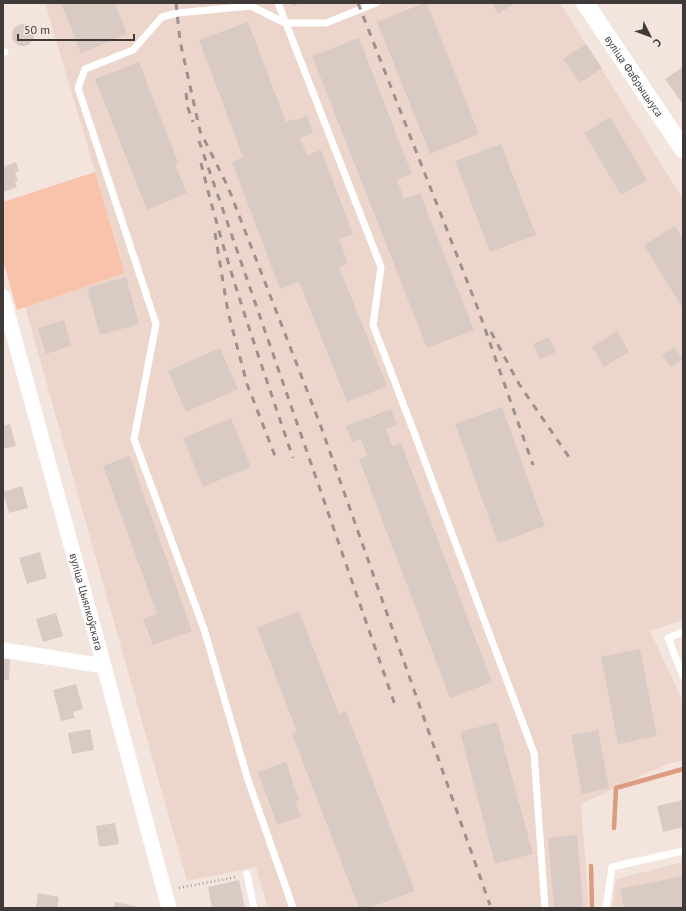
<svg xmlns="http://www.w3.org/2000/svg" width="686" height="911" font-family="'PT Sans',sans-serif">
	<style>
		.built { fill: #ecd6cc }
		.green { fill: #f9c2ab }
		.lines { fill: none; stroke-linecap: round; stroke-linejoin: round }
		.stream { stroke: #db9c82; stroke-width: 4.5 }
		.building { fill: #dacac4 }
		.path { stroke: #a59a96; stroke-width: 2.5; stroke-dasharray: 1 3; stroke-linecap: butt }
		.service { stroke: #fff; stroke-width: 7 }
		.minor { stroke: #fff; stroke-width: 15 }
		.tertiary { stroke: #fff; stroke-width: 18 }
		.rail { stroke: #9c918d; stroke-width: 3; stroke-dasharray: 7 7; stroke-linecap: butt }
		.labels { text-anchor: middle; stroke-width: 4; stroke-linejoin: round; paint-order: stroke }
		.street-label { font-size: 11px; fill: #3f3937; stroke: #f4e4de }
	</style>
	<rect width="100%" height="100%" fill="#f4e4de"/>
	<path class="built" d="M45 3H560L683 199V620L650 631 681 697 683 711V760L667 764 581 804 587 882 588 908H268L256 867 187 881 25 307 125 272Z
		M683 862V908H612L616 879Z"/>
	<path class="green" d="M95 172 125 273 17 310 3 260V202Z"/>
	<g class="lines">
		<path class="stream" d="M614 828 616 788 683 769
			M591 866 592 908"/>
	</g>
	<path class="building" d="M61 3H115L127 34 81 53Z
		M291 3H303L292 7Z
		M424 3H427L479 134 430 154 377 22Z
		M492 3H516L498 14Z
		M248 22 286 122 293 119 294 121 307 116 313 133 300 138 307 155 321 150 353 234 339 239 348 263 339 267 387 386 347 402 299 282 280 289 232 162 243 157 199 40Z
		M12 35a11 11 0 1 1 22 0a11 11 0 1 1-22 0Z
		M359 38 412 174 397 180 404 199 420 193 474 330 427 348 312 56Z
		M586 44 602 68 580 83 563 59Z
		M139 62 178 162 175 164 187 193 147 210 95 79Z
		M683 67V102L682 103 665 79Z
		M610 117 647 180 621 195 584 133Z
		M501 144 536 235 490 252 455 161Z
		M16 162 19 171 15 172 18 181 15 182 17 187 4 192 3 167Z
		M675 226 683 239V309L644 245Z
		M126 277 139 324 100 335 87 288Z
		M64 320 71 346 46 354 38 328Z
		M617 331 629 352 604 367 592 347Z
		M549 337 556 352 540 359 533 344Z
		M674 347 683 359 670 367 662 355Z
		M220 348 238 389 186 412 168 371Z
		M502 407 545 526 498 543 455 424Z
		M391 409 397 425 386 429 392 446 401 443 492 682 450 698 359 459 367 456 361 439 352 442 346 426Z
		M231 418 251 467 203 487 183 438Z
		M10 424 16 446 3 449V426Z
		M130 456 192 631 153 645 143 619 157 614 103 466Z
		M22 486 28 508 9 513 3 492Z
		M40 552 47 578 27 584 19 558Z
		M299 611 339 714 346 711 415 891 369 908H359L292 734 297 732 257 628Z
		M56 613 63 636 43 642 36 619Z
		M640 649 657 736 618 744 601 657Z
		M3 659H10L9 680H3Z
		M76 684 83 709 73 712 75 718 61 721 53 690Z
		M497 722 533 854 495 864 460 732Z
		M90 729 94 750 72 754 68 733Z
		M598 730 609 788 582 794 571 735Z
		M286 762 299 800 295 801 301 817 277 825 258 772Z
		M683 800V827L663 832 657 806Z
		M115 823 119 844 99 847 96 826Z
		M577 835 583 908H554L548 838Z
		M683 876V908H624L620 889Z
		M239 880 245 908H212L208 887Z
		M38 893 59 897 57 908H36Z
		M115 902 139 907V908H113Z"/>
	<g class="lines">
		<path class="path" d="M179 888 237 877"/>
		<path class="service" d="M278 3 381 267 373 325 412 427 534 753 545 908
			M3 52H5
			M683 632 668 638 683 676
			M247 874 254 908
			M293 908 248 780 204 629 134 439 156 324 78 88 85 69 133 50 162 17 177 13 251 6 285 23H326L376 3
			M606 908 612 867 683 851"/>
		<g class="minor">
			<path id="s1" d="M3 297 91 618 169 908"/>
			<path d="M3 650 104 666"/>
		</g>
		<path class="tertiary" id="s2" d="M585 3 683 149"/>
		<path class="rail" d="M176 3 180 41 200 131 228 187 320 424 490 905
			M358 3 478 309 533 465
			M186 93 188 108 193 122
			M199 141 396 708
			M201 163C225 263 260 360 293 458
			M215 233 228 312 247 384 277 461
			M491 332 519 384 571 460"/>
	</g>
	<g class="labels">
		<g class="street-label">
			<text dy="4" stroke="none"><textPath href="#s2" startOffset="88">вуліца Фабрыцыуса</textPath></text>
			<text dy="4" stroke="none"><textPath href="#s1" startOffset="316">вуліца Цыялкоўскага</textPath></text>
		</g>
	</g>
	<rect width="686" height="911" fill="none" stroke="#3f3937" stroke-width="8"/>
	<g transform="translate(650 36) rotate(132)" stroke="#f4e4de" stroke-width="3" paint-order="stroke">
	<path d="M0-3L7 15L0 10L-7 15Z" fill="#3f3937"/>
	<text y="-6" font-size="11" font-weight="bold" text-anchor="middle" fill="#3f3937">С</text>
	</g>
	<path d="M18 34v6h116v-6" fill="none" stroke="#3f3937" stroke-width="2"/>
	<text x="24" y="34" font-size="12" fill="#3f3937" stroke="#f4e4de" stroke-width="3" paint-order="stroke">50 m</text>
</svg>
